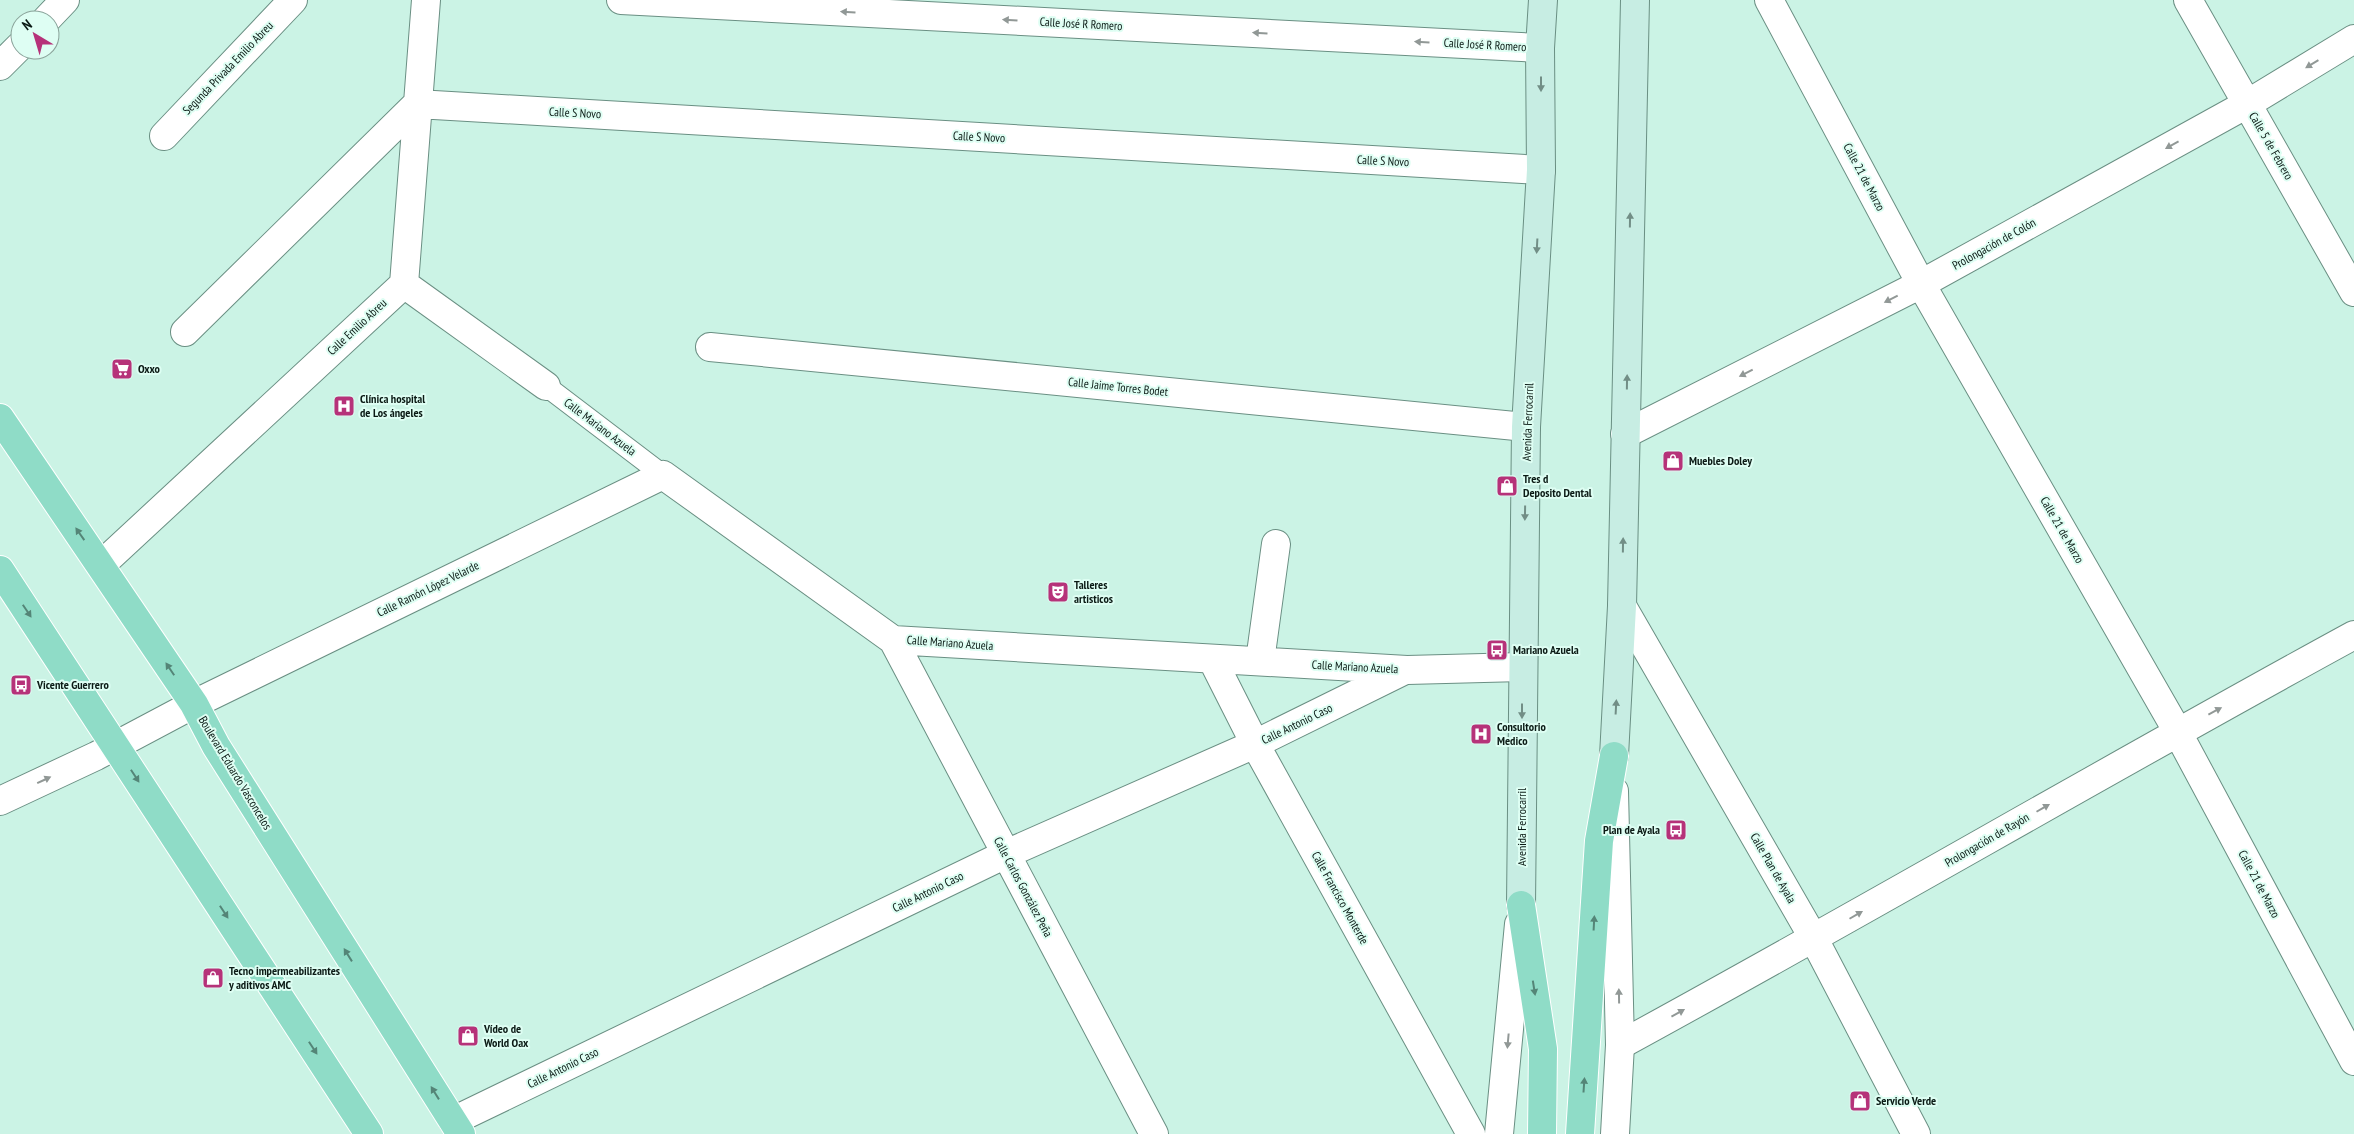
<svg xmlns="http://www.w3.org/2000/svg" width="2354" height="1134" font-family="'PT Sans Narrow',sans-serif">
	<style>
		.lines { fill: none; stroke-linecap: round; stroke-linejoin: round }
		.service-casing { stroke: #6a8f83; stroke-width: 22 }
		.minor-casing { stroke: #6a8f83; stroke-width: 30 }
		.tertiary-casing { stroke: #6a8f83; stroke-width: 30 }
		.secondary-casing { stroke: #6a8f83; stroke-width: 30 }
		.primary-casing { stroke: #fff; stroke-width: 30 }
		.service { stroke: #fff; stroke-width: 20 }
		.minor { stroke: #fff; stroke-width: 28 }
		.tertiary { stroke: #fff; stroke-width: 28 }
		.secondary { stroke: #c7ede3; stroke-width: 28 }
		.primary { stroke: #8fdcc7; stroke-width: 28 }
		.oneway { fill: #919896 }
		.oneway2 { fill: #728e86 }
		.oneway3 { fill: #548577 }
		.labels { text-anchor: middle; stroke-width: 4; stroke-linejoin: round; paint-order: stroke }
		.street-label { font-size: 12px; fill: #0b1a15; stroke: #defef3 }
		.poi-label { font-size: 12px; font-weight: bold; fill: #0b1a15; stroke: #defef3; text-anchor: start }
	</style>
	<rect width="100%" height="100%" fill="#cbf3e5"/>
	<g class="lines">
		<g class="service-casing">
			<path id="service" d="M546 386 663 475"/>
		</g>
		<g class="minor-casing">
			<path id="minor" d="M621 0 1540 48
				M1769 0 1921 284 2171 720 2354 1061
				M2188 0 2354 292
				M46 20 65 0
				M0 66 20 46
				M164 136 293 0
				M404 284 546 386
				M185 332 417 104 1541 170
				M710 347 1526 427
				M1625 434 1921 284 2247 104 2354 39
				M101 565 404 284 426 0
				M1622 606 1814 939 1916 1134
				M893 640 1154 1134
				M1212 659 1255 744 1471 1134
				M1260 661 1276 544
				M0 801 96 756 194 704 663 475 893 640 1407 670 1522 667
				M1620 1045C1866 911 2108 769 2354 635
				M453 1121 1006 854 1255 744 1405 670"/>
		</g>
		<g class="tertiary-casing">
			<path id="tertiary" d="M1614 791 1620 1045 1615 1134
				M1499 1134 1519 924"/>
		</g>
		<g class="secondary-casing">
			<path id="secondary" d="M1614 756 1622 606 1635 0
				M1521 905 1526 427 1541 170 1540 48 1543 0"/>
		</g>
		<g class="primary-casing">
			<path id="primary" d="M0 418 194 704 216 746 461 1134
				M0 570 369 1134
				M1521 905 1543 1049 1542 1134
				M1580 1134 1599 841 1614 756"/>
		</g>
		<use href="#service" class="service"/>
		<use href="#minor" class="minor"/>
		<use href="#tertiary" class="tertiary"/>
		<use href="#secondary" class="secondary"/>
		<use href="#primary" class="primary"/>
	</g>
	<defs><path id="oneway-solid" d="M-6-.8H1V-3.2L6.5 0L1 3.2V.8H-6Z" transform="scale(1.25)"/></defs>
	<g class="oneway">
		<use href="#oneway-solid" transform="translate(848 12) rotate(-177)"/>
		<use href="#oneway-solid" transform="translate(1010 20) rotate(-177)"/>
		<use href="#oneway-solid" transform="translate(1260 33) rotate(-177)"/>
		<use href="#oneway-solid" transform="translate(1422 42) rotate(-177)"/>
		<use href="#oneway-solid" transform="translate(2312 64) rotate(149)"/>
		<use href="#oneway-solid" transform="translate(2172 145) rotate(151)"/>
		<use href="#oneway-solid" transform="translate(1891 299) rotate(153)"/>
		<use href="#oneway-solid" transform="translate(1746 373) rotate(153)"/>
		<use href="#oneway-solid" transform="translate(2215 711) rotate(-28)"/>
		<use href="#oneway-solid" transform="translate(44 780) rotate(-25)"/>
		<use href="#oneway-solid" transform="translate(2043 808) rotate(-30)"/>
		<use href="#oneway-solid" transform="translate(1856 915) rotate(-30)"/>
		<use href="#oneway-solid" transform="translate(1619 996) rotate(-91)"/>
		<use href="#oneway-solid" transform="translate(1678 1013) rotate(-29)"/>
		<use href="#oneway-solid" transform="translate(1508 1041) rotate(95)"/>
	</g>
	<g class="oneway2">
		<use href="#oneway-solid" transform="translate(1541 84) rotate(90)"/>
		<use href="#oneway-solid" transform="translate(1630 220) rotate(-89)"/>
		<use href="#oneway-solid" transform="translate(1537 246) rotate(93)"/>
		<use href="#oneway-solid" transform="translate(1627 382) rotate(-89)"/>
		<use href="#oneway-solid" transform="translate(1525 513) rotate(91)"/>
		<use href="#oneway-solid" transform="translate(1623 545) rotate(-89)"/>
		<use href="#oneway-solid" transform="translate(1616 707) rotate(-87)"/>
		<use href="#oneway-solid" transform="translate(1522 711) rotate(90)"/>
	</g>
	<g class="oneway3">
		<use href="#oneway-solid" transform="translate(80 534) rotate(-125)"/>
		<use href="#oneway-solid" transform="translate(27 611) rotate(56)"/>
		<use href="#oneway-solid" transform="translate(170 669) rotate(-124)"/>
		<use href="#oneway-solid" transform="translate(135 776) rotate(57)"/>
		<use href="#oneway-solid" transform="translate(224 912) rotate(57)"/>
		<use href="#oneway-solid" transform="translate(1594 923) rotate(-87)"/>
		<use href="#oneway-solid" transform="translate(348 955) rotate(-122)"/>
		<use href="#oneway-solid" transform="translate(1534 988) rotate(81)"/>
		<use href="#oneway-solid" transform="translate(313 1048) rotate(57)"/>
		<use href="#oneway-solid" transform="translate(1584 1085) rotate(-86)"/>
		<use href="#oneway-solid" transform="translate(435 1093) rotate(-122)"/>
	</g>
	<defs>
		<g id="supermarket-square" transform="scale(1.125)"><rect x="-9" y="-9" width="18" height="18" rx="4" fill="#b63279" stroke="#defef3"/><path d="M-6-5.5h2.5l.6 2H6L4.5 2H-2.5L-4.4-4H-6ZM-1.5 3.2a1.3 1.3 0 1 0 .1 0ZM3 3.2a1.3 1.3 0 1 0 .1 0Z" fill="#fff"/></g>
		<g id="hospital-square" transform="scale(1.125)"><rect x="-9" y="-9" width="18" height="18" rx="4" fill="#b63279" stroke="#defef3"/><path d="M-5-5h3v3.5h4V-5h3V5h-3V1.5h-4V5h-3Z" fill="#fff"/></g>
		<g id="shop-square" transform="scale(1.125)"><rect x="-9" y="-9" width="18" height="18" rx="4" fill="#b63279" stroke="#defef3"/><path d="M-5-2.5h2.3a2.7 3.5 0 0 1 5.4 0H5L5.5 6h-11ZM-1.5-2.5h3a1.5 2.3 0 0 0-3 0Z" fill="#fff"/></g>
		<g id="theatre-square" transform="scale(1.125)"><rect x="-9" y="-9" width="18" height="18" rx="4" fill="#b63279" stroke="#defef3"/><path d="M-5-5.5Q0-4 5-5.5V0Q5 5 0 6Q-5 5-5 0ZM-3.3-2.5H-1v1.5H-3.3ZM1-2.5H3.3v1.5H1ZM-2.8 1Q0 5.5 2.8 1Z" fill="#fff"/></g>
		<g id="bus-square" transform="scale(1.125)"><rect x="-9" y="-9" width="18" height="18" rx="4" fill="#b63279" stroke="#defef3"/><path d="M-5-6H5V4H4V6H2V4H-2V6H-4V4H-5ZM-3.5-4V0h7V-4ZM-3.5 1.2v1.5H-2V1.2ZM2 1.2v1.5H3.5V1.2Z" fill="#fff"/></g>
	</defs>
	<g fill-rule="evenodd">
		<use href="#supermarket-square" x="122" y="369"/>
		<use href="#hospital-square" x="344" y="406"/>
		<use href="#shop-square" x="1673" y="461"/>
		<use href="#shop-square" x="1507" y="486"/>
		<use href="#theatre-square" x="1058" y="592"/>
		<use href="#bus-square" x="1497" y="650"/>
		<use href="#bus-square" x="21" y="685"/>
		<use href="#hospital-square" x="1481" y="734"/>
		<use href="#bus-square" x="1676" y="830"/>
		<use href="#shop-square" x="213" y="978"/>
		<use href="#shop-square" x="468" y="1036"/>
		<use href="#shop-square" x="1860" y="1101"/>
	</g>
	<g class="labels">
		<g class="street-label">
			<text transform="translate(1081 24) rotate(3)" y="4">Calle José R Romero</text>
			<text transform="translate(1485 45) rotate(3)" y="4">Calle José R Romero</text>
			<text transform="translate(228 68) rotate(-46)" y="4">Segunda Privada Emilio Abreu</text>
			<text transform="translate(575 113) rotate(3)" y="4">Calle S Novo</text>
			<text transform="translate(979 137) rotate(3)" y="4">Calle S Novo</text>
			<text transform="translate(2271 146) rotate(60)" y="4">Calle 5 de Febrero</text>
			<text transform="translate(1383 161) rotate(3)" y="4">Calle S Novo</text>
			<text transform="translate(1864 177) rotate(62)" y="4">Calle 21 de Marzo</text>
			<text transform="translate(1994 244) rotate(-29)" y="4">Prolongación de Colón</text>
			<text transform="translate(357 327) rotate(-43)" y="4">Calle Emilio Abreu</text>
			<text transform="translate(1118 387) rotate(6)" y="4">Calle Jaime Torres Bodet</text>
			<text transform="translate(1528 422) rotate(-88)" y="4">Avenida Ferrocarril</text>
			<text transform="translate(600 427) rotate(37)" y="4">Calle Mariano Azuela</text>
			<text transform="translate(2062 530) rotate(60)" y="4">Calle 21 de Marzo</text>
			<text transform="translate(428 589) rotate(-26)" y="4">Calle Ramón López Velarde</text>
			<text transform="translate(950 643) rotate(4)" y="4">Calle Mariano Azuela</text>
			<text transform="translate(1355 667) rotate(3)" y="4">Calle Mariano Azuela</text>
			<text transform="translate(1297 724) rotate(-26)" y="4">Calle Antonio Caso</text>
			<text transform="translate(235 773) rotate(59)" y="4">Boulevard Eduardo Vasconcelos</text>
			<text transform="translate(1522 827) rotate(-90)" y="4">Avenida Ferrocarril</text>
			<text transform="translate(1987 840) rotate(-30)" y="4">Prolongación de Rayón</text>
			<text transform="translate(1773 868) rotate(60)" y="4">Calle Plan de Ayala</text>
			<text transform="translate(2259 884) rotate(62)" y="4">Calle 21 de Marzo</text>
			<text transform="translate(1023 887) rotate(62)" y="4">Calle Carlos González Peña</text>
			<text transform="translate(928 892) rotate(-26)" y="4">Calle Antonio Caso</text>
			<text transform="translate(1340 898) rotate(61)" y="4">Calle Francisco Monterde</text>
			<text transform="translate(563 1068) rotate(-26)" y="4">Calle Antonio Caso</text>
		</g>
		<g class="poi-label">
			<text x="138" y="373">Oxxo</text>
			<text x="360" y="403">Clínica hospital<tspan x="360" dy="14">de Los ángeles</tspan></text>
			<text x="1689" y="465">Muebles Doley</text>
			<text x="1523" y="483">Tres d<tspan x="1523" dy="14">Deposito Dental</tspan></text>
			<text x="1074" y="589">Talleres<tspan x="1074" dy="14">artisticos</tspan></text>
			<text x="1513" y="654">Mariano Azuela</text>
			<text x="37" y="689">Vicente Guerrero</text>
			<text x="1497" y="731">Consultorio<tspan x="1497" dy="14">Medico</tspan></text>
			<text x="1660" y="834" text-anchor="end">Plan de Ayala</text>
			<text x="229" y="975">Tecno impermeabilizantes<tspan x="229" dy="14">y aditivos AMC</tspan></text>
			<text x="484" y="1033">Vídeo de<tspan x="484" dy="14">World Oax</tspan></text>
			<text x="1876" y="1105">Servicio Verde</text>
		</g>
	</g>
	<g transform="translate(35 35) rotate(322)"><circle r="24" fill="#defef3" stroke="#8aa39a"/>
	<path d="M0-4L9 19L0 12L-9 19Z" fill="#b63279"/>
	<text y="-8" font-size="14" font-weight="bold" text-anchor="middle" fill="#0b1a15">N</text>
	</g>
</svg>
